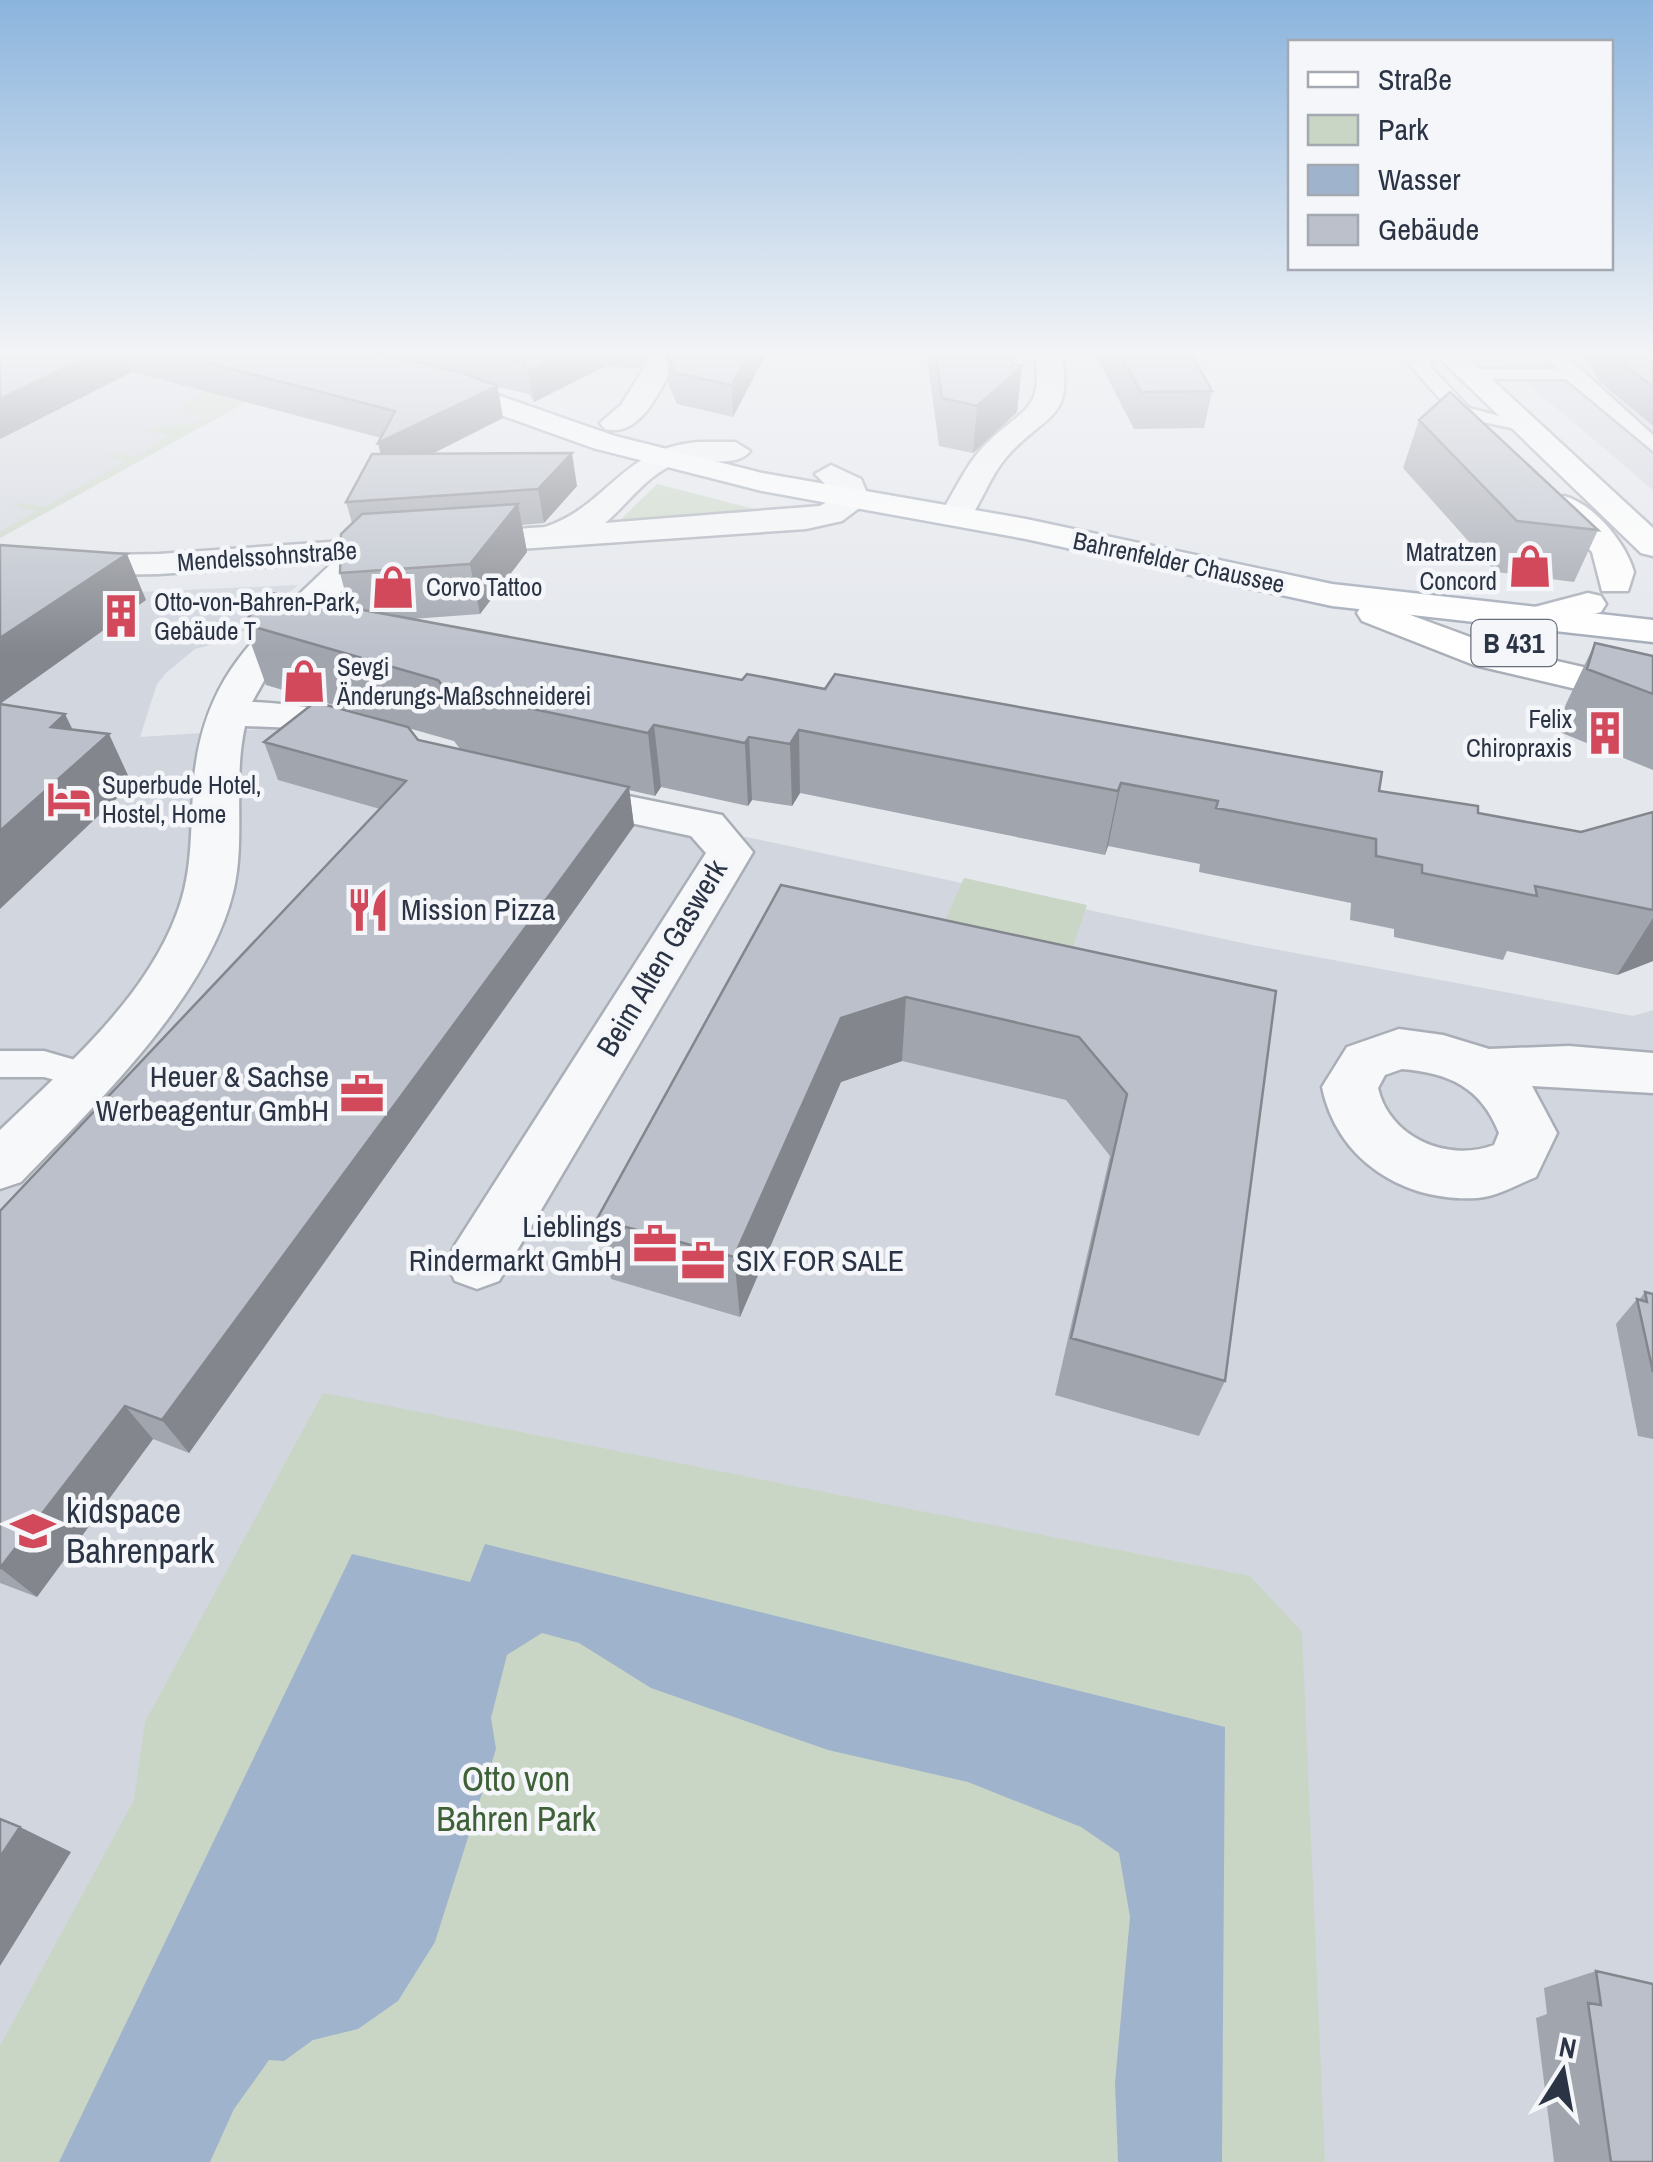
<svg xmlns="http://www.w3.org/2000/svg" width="1653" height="2162" font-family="'Archivo Narrow',sans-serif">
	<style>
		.built { fill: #d2d6de }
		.green { fill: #c9d6c5 }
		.water { fill: #9fb4cc }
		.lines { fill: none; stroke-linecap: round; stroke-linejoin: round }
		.lane-casing { stroke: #a9aeb7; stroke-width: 5 }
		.street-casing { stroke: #a9aeb7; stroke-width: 5 }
		.secondary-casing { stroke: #a9aeb7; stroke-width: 5 }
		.primary-casing { stroke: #a3abb8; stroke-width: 5 }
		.lane { fill: #f7f8fa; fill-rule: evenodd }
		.street { fill: #f7f8fa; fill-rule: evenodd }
		.secondary { fill: #fff; fill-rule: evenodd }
		.primary { fill: #fff; fill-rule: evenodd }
		.wall { fill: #a1a5ae; fill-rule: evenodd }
		.shaded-wall { fill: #83868d }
		.building { fill: #bbc0ca; stroke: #83868d; stroke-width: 2.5 }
		.labels { text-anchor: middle; stroke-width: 9; stroke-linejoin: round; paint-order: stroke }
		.far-poi-label { font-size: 25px; fill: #2b3445; stroke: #f4f6f9; text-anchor: start }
		.far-street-label { font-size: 25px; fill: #2b3445; stroke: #f4f6f9 }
		.shield { fill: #f4f6f9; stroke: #676e7b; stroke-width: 2.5 }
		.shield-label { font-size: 28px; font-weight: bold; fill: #2b3445 }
		.poi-label { font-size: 30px; fill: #2b3445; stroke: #f4f6f9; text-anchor: start }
		.street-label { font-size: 30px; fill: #2b3445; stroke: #f4f6f9 }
		.near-poi-label { font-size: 35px; fill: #2b3445; stroke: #f4f6f9; text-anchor: start }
		.near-park-label { font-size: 35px; fill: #3f6138; stroke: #f4f6f9 }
	</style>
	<rect width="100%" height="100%" fill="#e4e7ec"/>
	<path class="built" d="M0 350H197L248 401 0 538Z
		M1488 350H1653V490Z
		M298 585 234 639 195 649 166 673 157 684 140 737 294 727 450 779 761 840 1252 945 1633 1016 1653 1010V2162H0V598Z"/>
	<path class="green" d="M206 390 248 401 0 538V532L36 511 15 506 21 503 44 507 126 461 104 456 110 453 134 457 170 436 147 432C167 421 184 429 204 418L176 412Z
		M657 484 766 512 611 529Z
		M964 878 1087 905 1071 952 944 923Z
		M323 1393 1250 1576 1302 1632 1325 2162H0V2046L134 1800 145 1722Z"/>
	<path class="water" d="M485 1544 1225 1727 1222 2162H1118L1115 2083 1130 1917 1119 1853 1081 1827 968 1782 828 1750 651 1688 579 1643 542 1633 507 1655 491 1718 496 1749 435 1942 398 2001 358 2029 313 2040 284 2061 269 2060 234 2109 210 2162H59L352 1554 470 1582Z"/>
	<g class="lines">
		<g class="lane-casing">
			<path id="lane" d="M1425 350H1443L1429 365 1469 408 1534 425V433L1455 416 1410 365Z
				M1542 350H1559L1653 435V451L1566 379H1471L1462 374 1471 369H1557Z
				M0 1051H44L99 1067 104 1076 99 1085 87 1089 44 1077H0Z"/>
		</g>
		<g class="street-casing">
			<path id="street" d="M655 350H681C665 378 645 439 605 429L600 423 621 405Z
				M1034 350H1060C1077 423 1042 413 1004 460 991 476 983 498 972 515H948L944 508C956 488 967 464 983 447 1021 407 1046 414 1034 350Z
				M699 442H735L750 451C737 469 701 457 681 462 649 471 629 503 605 523L820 506 837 496 815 474 831 465 861 479 870 500 842 521 806 529 373 559 279 654 252 702C298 704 342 712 387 723L393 732 387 741 372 744 295 728 245 726C234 775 243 823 237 871 223 984 96 1104 21 1182L0 1189V1130C64 1068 145 1000 177 913 194 869 190 825 194 778 205 671 261 632 333 562L159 574 0 577V557L159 554 545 527C610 505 621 448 699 442Z
				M559 782 722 815 753 852 499 1281 477 1289 455 1281 446 1263 455 1245 706 853 691 836 543 804 537 795 543 786Z
				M1399 1029 1443 1035 1489 1049 1569 1046 1653 1053V1093L1532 1086 1557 1133 1536 1177C1518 1184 1496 1197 1477 1198 1403 1202 1337 1160 1322 1087L1347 1047ZM1402 1069C1449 1073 1481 1087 1499 1133L1494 1145C1447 1163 1389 1137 1378 1088L1385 1075Z"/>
		</g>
		<g class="secondary-casing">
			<path id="secondary" d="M1431 350H1460L1653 528V556L1641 553Z
				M1564 496C1594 504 1626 543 1634 572L1628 591H1602L1592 552 1548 506Z
				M1588 593 1601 596 1606 604 1601 612 1540 628 1527 625 1522 617 1527 609Z
				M1375 602 1500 648 1653 683V707L1474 665 1362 621 1357 613 1362 605Z"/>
		</g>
		<g class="primary-casing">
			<path id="primary" d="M483 390 615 436 762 473 1026 519 1332 584 1653 620V642L1332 606 1026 539 762 491 593 448 473 405 469 399Z"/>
		</g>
		<use href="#lane" class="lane"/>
		<use href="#street" class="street"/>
		<use href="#secondary" class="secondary"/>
		<use href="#primary" class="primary"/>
	</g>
	<path class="wall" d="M0 350H652L639 368 604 367 534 402 529 394 498 387 503 418 432 454 577 486 544 523 522 525 527 552 480 614 412 619 742 680 825 689 1379 791 1478 813 1581 832 1653 812V961L1617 975 1507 951 1503 960 1394 937V929L1350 920 1351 903 1199 872 1200 864 1108 846 1105 855 800 793 792 806 752 800 748 806 661 787 655 796 629 790 634 826 189 1453 153 1439 37 1597 0 1583V1211L380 809 278 780 264 742 404 726 266 685 244 624 349 607 340 573 352 523 346 502 381 454V438L132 372 0 439ZM408 728 454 741 460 749 418 740Z
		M667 350H768L733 417 677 404 668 383Z
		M926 350H1010L1013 364 1022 366 1017 412 973 453 939 446Z
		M1098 350H1189L1212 391 1204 428 1134 429 1097 358Z
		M1584 350H1653V426L1599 381Z
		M1419 420 1598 530 1574 582 1496 572 1403 468Z
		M1595 643 1653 656V770L1557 731 1566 704Z
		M781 885 1276 991 1225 1381 1199 1436 1055 1395 1110 1156 1066 1100 902 1061 841 1082 740 1317 611 1279 597 1219Z
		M1645 1292 1653 1294V1439L1638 1436 1616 1324 1637 1299 1639 1300Z
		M1596 1971 1653 2162H1554L1536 2018 1547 2014 1544 1988Z"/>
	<path class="shaded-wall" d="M101 350H124L132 372 0 439V399Z
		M571 350H602L604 367 534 402 528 371Z
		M638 350H652L639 368Z
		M751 350H768L733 417 732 385Z
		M1022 366 1017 412 973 453 977 406Z
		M497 386 503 418 386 477 378 443Z
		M572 453 577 486 544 523 538 489Z
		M518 504 527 552 480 614 470 564Z
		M127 554 146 600 0 704V638Z
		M65 714 85 755 109 734 132 784 0 909V831L51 727Z
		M654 725 661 787 655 796 648 733Z
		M799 730 800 793 792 806 790 744Z
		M749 737 752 800 748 806 745 743Z
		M1121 783 1108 846 1105 855 1118 791Z
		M629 787 634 826 189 1453 162 1420Z
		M1653 918V961L1617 975Z
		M906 997 902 1061 841 1082 740 1317 734 1257 841 1018Z
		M125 1406 153 1439 37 1597 0 1568Z
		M20 1827 71 1852 0 1966V1857Z"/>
	<path class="building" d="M0 350H101L0 399Z
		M157 350H365L463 373 497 386 378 443 395 411Z
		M469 350H571L528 371 524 363Z
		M667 350H751L732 385 675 373 666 352Z
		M935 350H1010L1013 364 1022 366 977 406 942 398Z
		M1117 350H1189L1212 391 1141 392Z
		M1609 350H1653V387L1610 353Z
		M1450 392 1598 530 1517 521 1419 420Z
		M572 453 538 489 346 502 372 454Z
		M518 504 470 564 340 573 341 534 362 514Z
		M0 545 127 554 0 638Z
		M266 592 742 680 747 674 825 689 835 674 1382 772 1379 791 1478 806V813L1581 832 1653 812V910L1535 886 1537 896 1422 873V865L1376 856V839L1216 808 1218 801 1121 783 1118 791 799 730 790 744 749 737 745 743 654 725 648 733 447 691 438 680 244 624Z
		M1595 643 1653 656V694L1587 669Z
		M315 702 408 727 418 740 629 787 162 1420 125 1406 0 1568V1211L406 781 264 742Z
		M0 704 65 714 51 727 109 734 0 831Z
		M781 885 1276 991 1225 1381 1071 1338 1127 1094 1079 1037 906 997 841 1018 734 1257 597 1219Z
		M1645 1292 1653 1294V1372L1637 1299 1647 1302Z
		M0 1819 20 1827 0 1857Z
		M1596 1971 1653 1984V2162H1611L1588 2003 1601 2005Z"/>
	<linearGradient id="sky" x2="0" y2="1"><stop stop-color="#8bb4dd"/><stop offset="0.54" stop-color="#f3f4f6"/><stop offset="1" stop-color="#f3f4f6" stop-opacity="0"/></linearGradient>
	<rect width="1653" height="653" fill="url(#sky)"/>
	<defs>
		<g id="shop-bare" transform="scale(3.45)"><path d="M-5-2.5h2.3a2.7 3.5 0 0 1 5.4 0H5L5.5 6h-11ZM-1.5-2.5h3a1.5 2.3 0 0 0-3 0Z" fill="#d1495b" stroke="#f4f6f9" stroke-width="2.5" paint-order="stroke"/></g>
		<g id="building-bare" transform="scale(3.45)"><path d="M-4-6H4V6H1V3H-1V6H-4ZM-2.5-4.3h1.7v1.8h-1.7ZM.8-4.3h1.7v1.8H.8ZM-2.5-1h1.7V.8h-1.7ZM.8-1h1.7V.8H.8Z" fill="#d1495b" stroke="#f4f6f9" stroke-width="2.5" paint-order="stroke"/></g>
		<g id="hotel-bare" transform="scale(3.45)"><path d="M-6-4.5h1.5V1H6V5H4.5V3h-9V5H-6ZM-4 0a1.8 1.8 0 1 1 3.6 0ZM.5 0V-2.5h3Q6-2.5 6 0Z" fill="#d1495b" stroke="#f4f6f9" stroke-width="2.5" paint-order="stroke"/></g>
		<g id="restaurant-bare" transform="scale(3.45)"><path d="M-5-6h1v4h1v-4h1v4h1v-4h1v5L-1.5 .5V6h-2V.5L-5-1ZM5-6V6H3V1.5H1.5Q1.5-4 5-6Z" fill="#d1495b" stroke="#f4f6f9" stroke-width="2.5" paint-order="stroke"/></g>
		<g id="office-bare" transform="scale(3.45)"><path d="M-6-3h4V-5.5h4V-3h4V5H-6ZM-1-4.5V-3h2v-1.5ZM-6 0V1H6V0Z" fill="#d1495b" stroke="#f4f6f9" stroke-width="2.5" paint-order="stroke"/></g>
		<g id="school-bare" transform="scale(3.45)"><path d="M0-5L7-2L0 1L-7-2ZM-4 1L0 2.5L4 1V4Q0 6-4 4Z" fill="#d1495b" stroke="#f4f6f9" stroke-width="2.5" paint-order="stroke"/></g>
	</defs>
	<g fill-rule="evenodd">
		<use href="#shop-bare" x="1530" y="566"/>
		<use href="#shop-bare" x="393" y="587"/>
		<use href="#building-bare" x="121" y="616"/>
		<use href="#shop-bare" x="304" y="681"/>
		<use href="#building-bare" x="1605" y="733"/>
		<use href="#hotel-bare" x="69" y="799"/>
		<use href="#restaurant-bare" x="368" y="910"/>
		<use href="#office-bare" x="362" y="1094"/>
		<use href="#office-bare" x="655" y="1244"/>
		<use href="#office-bare" x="703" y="1261"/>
		<use href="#school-bare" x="33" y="1531"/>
	</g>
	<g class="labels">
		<g class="far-poi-label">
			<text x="1497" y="561" text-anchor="end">Matratzen<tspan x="1497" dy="29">Concord</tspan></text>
			<text x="426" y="596">Corvo Tattoo</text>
			<text x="154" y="611">Otto-von-Bahren-Park,<tspan x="154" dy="29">Gebäude T</tspan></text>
			<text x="337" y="676">Sevgi<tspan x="337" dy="29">Änderungs-Maßschneiderei</tspan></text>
			<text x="1572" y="728" text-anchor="end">Felix<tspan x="1572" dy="29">Chiropraxis</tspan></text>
			<text x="102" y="794">Superbude Hotel,<tspan x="102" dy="29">Hostel, Home</tspan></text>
		</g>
		<g class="far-street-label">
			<text transform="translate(267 556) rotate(-4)" y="9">Mendelssohnstraße</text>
			<text transform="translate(1179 562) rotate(12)" y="9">Bahrenfelder Chaussee</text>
		</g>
		<rect class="shield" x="1471.5" y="620" width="85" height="46" rx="8"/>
		<g class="shield-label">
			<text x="1514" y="653">B 431</text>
		</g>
		<g class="poi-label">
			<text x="401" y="920">Mission Pizza</text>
			<text x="329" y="1087" text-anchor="end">Heuer &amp; Sachse<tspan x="329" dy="34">Werbeagentur GmbH</tspan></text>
			<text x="622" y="1237" text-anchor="end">Lieblings<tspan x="622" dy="34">Rindermarkt GmbH</tspan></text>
			<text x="736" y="1271">SIX FOR SALE</text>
		</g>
		<g class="street-label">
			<text transform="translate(662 958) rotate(-59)" y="10">Beim Alten Gaswerk</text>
		</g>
		<g class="near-poi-label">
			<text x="66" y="1523">kidspace<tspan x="66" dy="40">Bahrenpark</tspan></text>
		</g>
		<g class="near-park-label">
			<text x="516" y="1791">Otto von<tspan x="516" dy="40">Bahren Park</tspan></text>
		</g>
	</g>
	<rect x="1288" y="40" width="325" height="230" fill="#f4f6f9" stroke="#a4a8b1" stroke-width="2.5"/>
	<rect x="1308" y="72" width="50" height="15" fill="#ffffff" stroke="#a4a8b1" stroke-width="2.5"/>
	<text x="1378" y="90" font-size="30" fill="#2b3445">Straße</text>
	<rect x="1308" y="115" width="50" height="30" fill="#c9d6c5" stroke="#a4a8b1" stroke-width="2.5"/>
	<text x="1378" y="140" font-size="30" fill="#2b3445">Park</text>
	<rect x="1308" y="165" width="50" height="30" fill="#9fb4cc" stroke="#a4a8b1" stroke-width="2.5"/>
	<text x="1378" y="190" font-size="30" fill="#2b3445">Wasser</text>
	<rect x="1308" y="215" width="50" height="30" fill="#bbc0ca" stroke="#a4a8b1" stroke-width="2.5"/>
	<text x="1378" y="240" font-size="30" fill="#2b3445">Gebäude</text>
	<g transform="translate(1563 2072) rotate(11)" stroke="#f4f6f9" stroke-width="8" paint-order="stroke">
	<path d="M0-8L18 38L0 25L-18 38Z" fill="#2b3445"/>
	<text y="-15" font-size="28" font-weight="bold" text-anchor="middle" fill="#2b3445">N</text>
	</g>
</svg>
